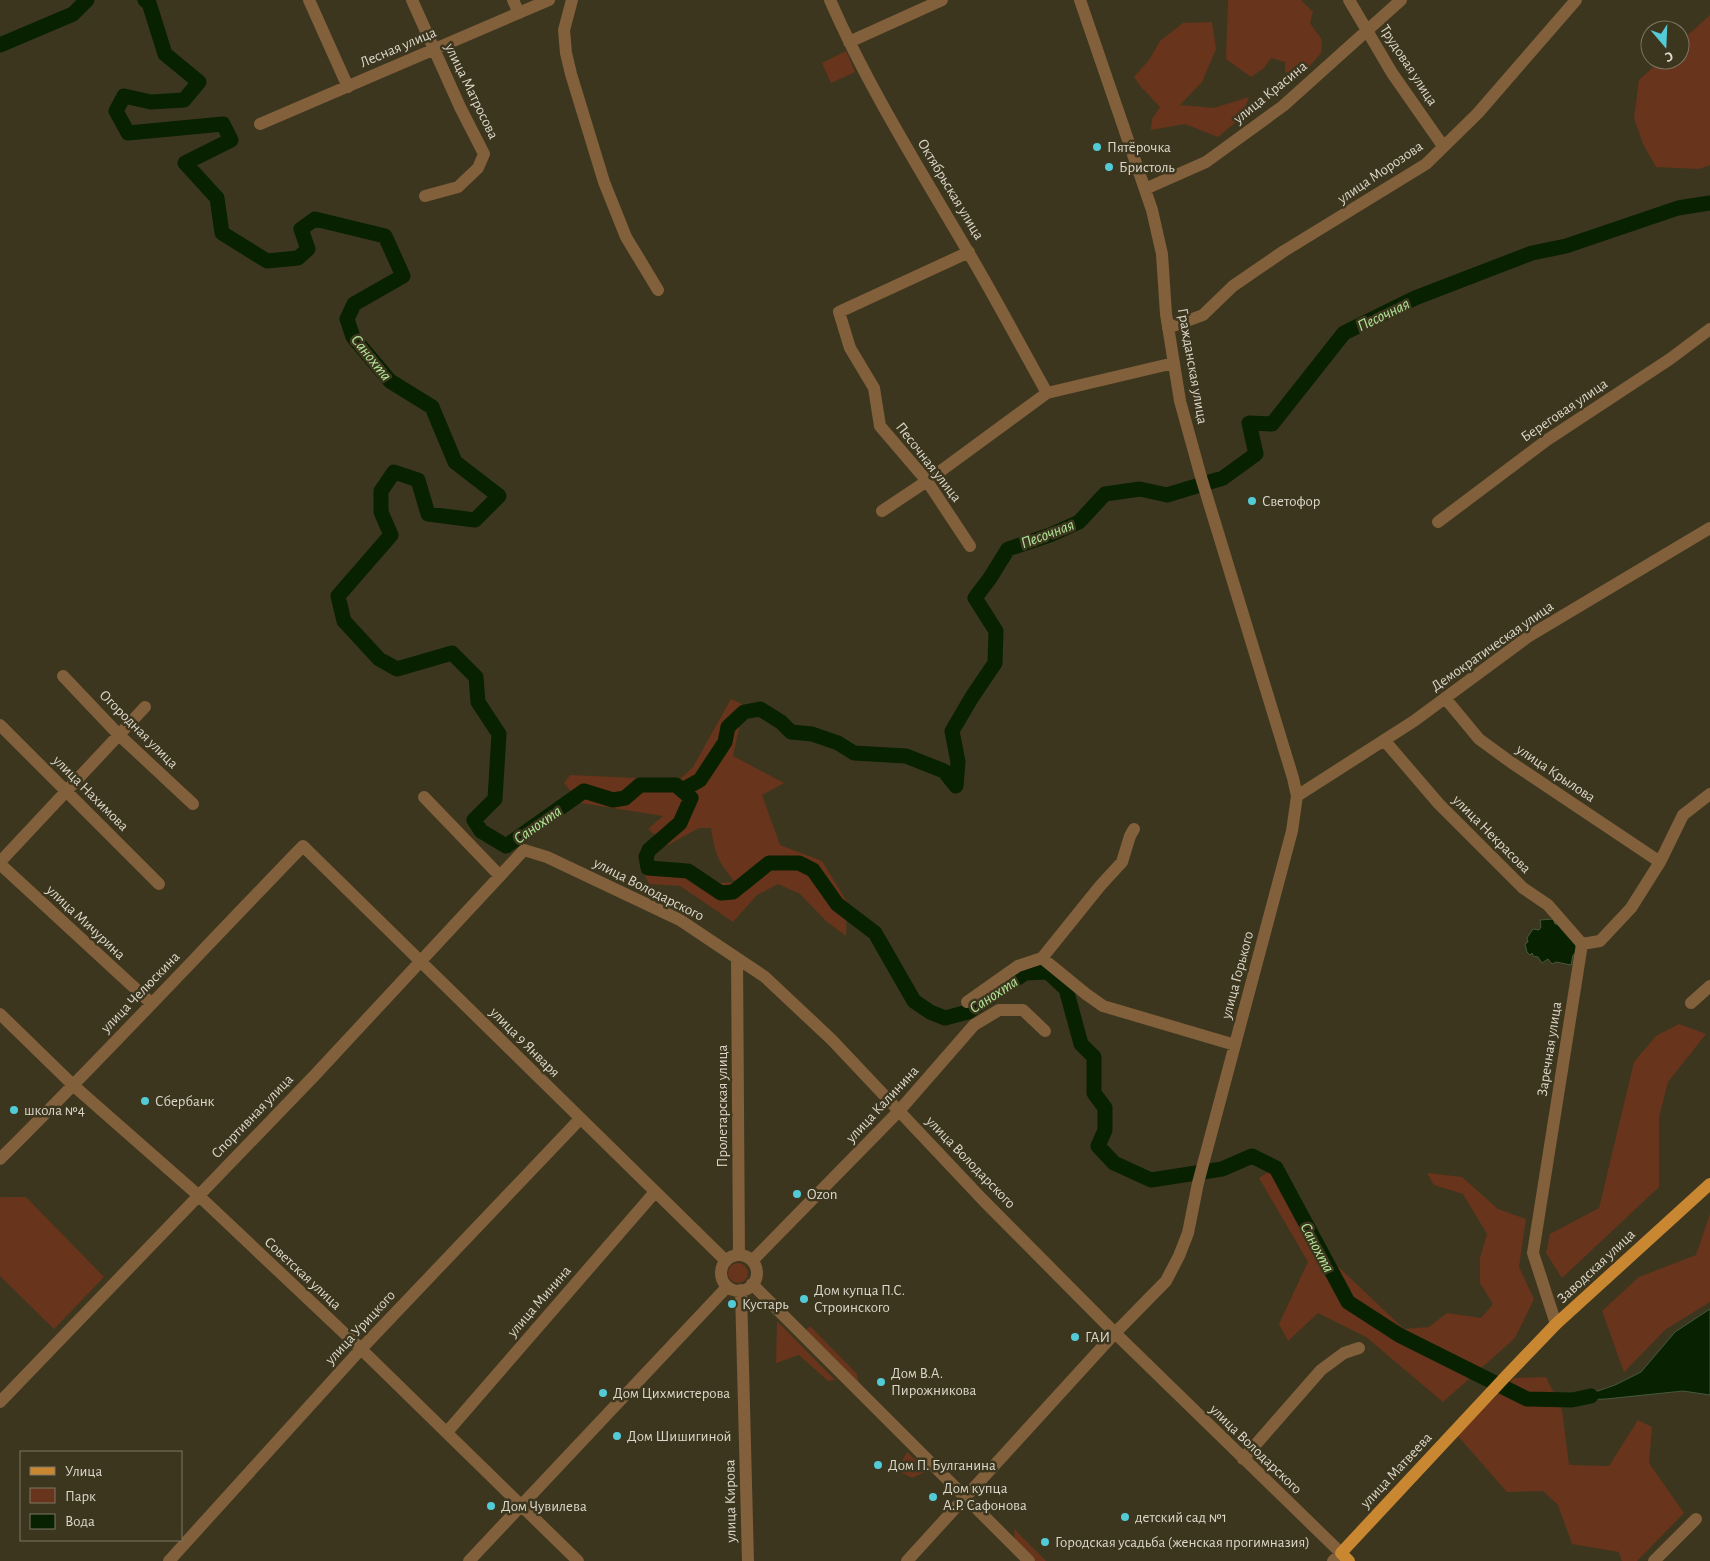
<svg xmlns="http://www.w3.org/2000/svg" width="1710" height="1561" font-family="'Alegreya Sans',sans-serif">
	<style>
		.green { fill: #68341b }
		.water { fill: #082100; stroke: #47583c }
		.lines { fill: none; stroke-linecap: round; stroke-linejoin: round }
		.river { stroke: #082100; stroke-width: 15 }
		.minor { stroke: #81603b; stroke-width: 12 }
		.major { stroke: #ca8732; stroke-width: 12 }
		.poi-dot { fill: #52cbd7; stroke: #3d361f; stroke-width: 2 }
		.labels { text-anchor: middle; stroke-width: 5; stroke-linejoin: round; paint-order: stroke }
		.street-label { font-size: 15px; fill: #dbd7c9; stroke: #3d361f }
		.poi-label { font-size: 15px; fill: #dbd7c9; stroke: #3d361f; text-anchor: start }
		.water-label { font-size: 16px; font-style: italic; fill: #b1e798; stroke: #3d361f }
	</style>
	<rect width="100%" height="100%" fill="#3d361f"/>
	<path class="green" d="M1228 0H1301L1313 12 1310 23 1322 40 1321 53 1300 77 1285 72V62L1271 58 1264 68 1251 77 1226 59Z
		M1710 15V165L1699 169 1656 167 1643 144 1634 118 1639 80 1661 60H1680V42Z
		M1212 22 1216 49 1202 82 1180 105 1214 108 1249 97 1241 118 1218 137 1185 124 1151 130 1152 119 1160 107 1142 88 1134 77 1149 60 1160 41 1183 23Z
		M846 51 855 72 831 83 822 63Z
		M731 699 744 705 733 756 784 783 762 795 780 845 822 861 847 902 846 936 826 921 800 894 778 884 757 895 733 922 680 886 649 884 641 867 655 863H688L720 883 735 882C718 862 715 854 711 828H699L668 845 648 829 663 816 581 803 564 783 570 775 679 780 693 767Z
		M1679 1024 1706 1034 1668 1082 1659 1117V1187L1562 1278 1546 1253 1550 1234 1599 1208 1634 1062 1656 1036Z
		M1279 1165 1329 1258 1404 1329 1429 1327 1447 1313 1481 1318 1493 1304 1480 1283V1258L1487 1234 1463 1194 1434 1185 1427 1173 1462 1177 1498 1209 1526 1219 1519 1267 1534 1299 1515 1338 1443 1402 1366 1337 1318 1313 1288 1341 1279 1324 1308 1262 1259 1178Z
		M2 1197H26L104 1277 54 1329 0 1276V1198Z
		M1710 1214V1302L1666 1329 1624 1372 1602 1311 1639 1277 1696 1255Z
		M728 1273a10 10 0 1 1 20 0a10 10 0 1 1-20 0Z
		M777 1321 835 1380 828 1381 799 1355 776 1363Z
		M810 1326 857 1374 859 1385 805 1331Z
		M1546 1377 1562 1410 1569 1465 1609 1466 1638 1420 1652 1427 1649 1463 1684 1513 1637 1561H1622L1619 1552 1572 1544 1558 1505 1543 1491 1507 1492 1457 1435 1514 1378Z
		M907 1452 927 1471 912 1478 897 1470Z
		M1014 1529 1046 1561H1035L1015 1542Z"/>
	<path class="water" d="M1553 919 1555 924H1560L1577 943 1576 953 1573 955 1571 965 1556 962 1552 964 1548 959 1542 963 1538 957 1533 956 1532 953 1530 955 1527 952 1525 944 1528 942 1527 938 1533 929 1539 930 1541 927 1540 920Z
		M1710 1309V1395L1683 1391 1606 1399 1572 1400 1615 1385 1641 1372 1675 1332Z"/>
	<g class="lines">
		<path class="river" d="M145 0 149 3 165 54 199 82 184 100 151 102 124 96 116 111 128 133 223 124 231 140 185 163 217 198 222 233 267 261 298 258 308 249 301 229 315 219 385 236 403 276 354 304 347 319 353 337 390 381 432 407 455 462 499 496 475 520 428 514 418 480 394 472 381 491V512L391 535 338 596 344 621 379 659 397 669 452 653 476 677 478 702 499 734 495 799 474 820 481 831 506 846 584 791 613 800 625 798 640 785H676L691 798 680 823 649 850 646 857 648 868 688 871 721 893 733 892 769 863H799L813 870 837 904 875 933 914 1001 930 1012 945 1018 968 1012 1025 973 1048 972 1066 989 1081 1044 1094 1057V1093L1105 1108V1130L1098 1146 1114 1163 1151 1180 1222 1169 1252 1156 1276 1168 1348 1302 1399 1335 1527 1399 1572 1400 1591 1396
			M0 45 73 14 87 0
			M682 790 700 780 725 742 728 727 744 712 760 709 781 722 791 732 812 734 838 743 854 753 906 756 944 771 956 786 958 762 952 731 972 697 995 663 996 631 975 598 990 578 1008 549 1050 535 1079 522 1105 494 1140 489 1167 495 1223 478 1256 454 1249 423 1272 424 1344 333 1415 298 1532 253 1566 246 1678 208 1710 203"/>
		<path class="minor" d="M309 0 348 87
			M412 0 460 107 484 154 478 168 458 187 425 196
			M513 0 519 13
			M572 0 564 30 566 53 571 74 604 182 626 237 658 290
			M830 0C868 87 919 168 967 250 995 297 1020 345 1047 393
			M1349 0 1392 73 1443 146
			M849 42 942 0
			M260 124 549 0
			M1145 189 1206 162 1283 106 1401 0
			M969 252 839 312 850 348 874 388 880 426 927 481 970 546
			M1168 328 1203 315 1233 286 1284 251 1426 164 1478 113 1576 0
			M882 511 927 481 1047 393 1174 363
			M1438 522 1547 440 1670 359 1710 329
			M63 676 119 735 193 804
			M1445 698 1479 739 1512 763 1660 862
			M0 725 159 884
			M1384 740 1439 804 1523 888 1548 905 1582 944
			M1297 796 1414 721 1529 636 1710 528
			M424 797 500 876
			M0 862 145 707
			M0 864 151 1003
			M1582 944 1600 941 1631 908 1660 862 1683 815 1710 794
			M737 958 739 1255
			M1042 958 1086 994 1103 1006 1235 1045
			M967 1002 1018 966 1042 958 1100 886 1122 862 1130 836 1134 829
			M1691 1003 1710 986
			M0 1014 74 1086 198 1195 361 1349 578 1561
			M0 1159C103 1057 202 950 303 846L726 1261
			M721 1273a18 18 0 1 1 36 0a18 18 0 1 1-36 0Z
			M752 1261 899 1111 974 1025 999 1010H1023L1045 1031
			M752 1284 1029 1561
			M741 1290 748 1561
			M1556 1324 1533 1253 1582 944
			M0 1402 314 1076 524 850 547 857 680 920 765 977 832 1040 983 1200 1115 1333 1341 1553 1333 1561
			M447 1432 655 1192
			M1243 1459 1321 1370 1344 1353 1359 1348
			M169 1561 361 1349 580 1119
			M469 1561 727 1287
			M907 1561 1115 1333 1166 1281 1179 1256 1188 1233 1198 1183 1292 831 1297 796 1293 778 1201 477 1180 401 1166 314 1162 254 1152 210 1080 0
			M1654 1561 1696 1519"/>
		<path class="major" d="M1349 1561 1341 1553 1507 1375 1556 1324 1710 1184"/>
	</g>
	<g class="poi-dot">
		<circle cx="1097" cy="147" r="5"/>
		<circle cx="1109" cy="167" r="5"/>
		<circle cx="1252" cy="501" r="5"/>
		<circle cx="145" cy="1101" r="5"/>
		<circle cx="14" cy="1110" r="5"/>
		<circle cx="797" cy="1194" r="5"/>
		<circle cx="804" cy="1299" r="5"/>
		<circle cx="732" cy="1304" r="5"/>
		<circle cx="1075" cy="1337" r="5"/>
		<circle cx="881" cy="1382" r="5"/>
		<circle cx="603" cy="1393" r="5"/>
		<circle cx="617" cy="1436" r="5"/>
		<circle cx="878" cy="1465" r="5"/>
		<circle cx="933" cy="1497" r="5"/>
		<circle cx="491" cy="1506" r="5"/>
		<circle cx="1125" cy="1517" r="5"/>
		<circle cx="1045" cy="1542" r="5"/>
	</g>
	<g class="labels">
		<g class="street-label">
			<text transform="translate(398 47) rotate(-23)" y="5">Лесная улица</text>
			<text transform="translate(1409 65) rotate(57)" y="5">Трудовая улица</text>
			<text transform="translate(472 91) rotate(64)" y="5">улица Матросова</text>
			<text transform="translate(1270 92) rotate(-39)" y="5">улица Красина</text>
			<text transform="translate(1380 172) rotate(-34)" y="5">улица Морозова</text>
			<text transform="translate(951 189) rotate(59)" y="5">Октябрьская улица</text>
			<text transform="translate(1193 366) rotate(80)" y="5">Гражданская улица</text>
			<text transform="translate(1564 410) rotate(-34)" y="5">Береговая улица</text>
			<text transform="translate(929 462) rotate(52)" y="5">Песочная улица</text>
			<text transform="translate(1492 646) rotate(-35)" y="5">Демократическая улица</text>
			<text transform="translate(139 729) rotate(45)" y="5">Огородная улица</text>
			<text transform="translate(1556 773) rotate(34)" y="5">улица Крылова</text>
			<text transform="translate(91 793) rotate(45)" y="5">улица Нахимова</text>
			<text transform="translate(1492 834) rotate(45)" y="5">улица Некрасова</text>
			<text transform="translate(649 889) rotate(27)" y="5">улица Володарского</text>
			<text transform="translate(86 922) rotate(43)" y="5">улица Мичурина</text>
			<text transform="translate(1237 975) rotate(-75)" y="5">улица Горького</text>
			<text transform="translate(140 992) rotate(-46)" y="5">улица Челюскина</text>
			<text transform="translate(525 1042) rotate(45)" y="5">улица 9 Января</text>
			<text transform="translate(1549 1049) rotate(-81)" y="5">Заречная улица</text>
			<text transform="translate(882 1104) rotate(-47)" y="5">улица Калинина</text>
			<text transform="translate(722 1106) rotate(-90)" y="5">Пролетарская улица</text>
			<text transform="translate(252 1116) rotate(-46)" y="5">Спортивная улица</text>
			<text transform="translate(971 1162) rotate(46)" y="5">улица Володарского</text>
			<text transform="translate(1596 1266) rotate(-43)" y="5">Заводская улица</text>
			<text transform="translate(303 1273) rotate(43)" y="5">Советская улица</text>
			<text transform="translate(539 1301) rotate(-49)" y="5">улица Минина</text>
			<text transform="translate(360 1327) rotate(-47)" y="5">улица Урицкого</text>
			<text transform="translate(1256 1449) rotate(44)" y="5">улица Володарского</text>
			<text transform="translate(1396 1470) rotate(-47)" y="5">улица Матвеева</text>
			<text transform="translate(730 1501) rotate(-91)" y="5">улица Кирова</text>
		</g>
		<g class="poi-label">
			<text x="1107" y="152">Пятёрочка</text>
			<text x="1119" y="172">Бристоль</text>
			<text x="1262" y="506">Светофор</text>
			<text x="155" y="1106">Сбербанк</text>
			<text x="24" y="1115">школа №4</text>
			<text x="807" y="1199">Ozon</text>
			<text x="814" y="1295">Дом купца П.С.<tspan x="814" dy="17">Строинского</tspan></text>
			<text x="742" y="1309">Кустарь</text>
			<text x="1085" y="1342">ГАИ</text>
			<text x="891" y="1378">Дом В.А.<tspan x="891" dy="17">Пирожникова</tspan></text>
			<text x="613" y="1398">Дом Цихмистерова</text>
			<text x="627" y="1441">Дом Шишигиной</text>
			<text x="888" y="1470">Дом П. Булганина</text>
			<text x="943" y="1493">Дом купца<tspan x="943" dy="17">А.Р. Сафонова</tspan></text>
			<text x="501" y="1511">Дом Чувилева</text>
			<text x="1135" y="1522">детский сад №1</text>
			<text x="1055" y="1547">Городская усадьба (женская прогимназия)</text>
		</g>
		<g class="water-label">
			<text transform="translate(1383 314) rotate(-26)" y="6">Песочная</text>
			<text transform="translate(372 357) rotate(51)" y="6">Санохта</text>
			<text transform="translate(1047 533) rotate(-21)" y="6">Песочная</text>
			<text transform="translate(537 824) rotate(-35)" y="6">Санохта</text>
			<text transform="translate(993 994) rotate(-33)" y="6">Санохта</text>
			<text transform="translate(1318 1247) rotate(62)" y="6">Санохта</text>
		</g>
	</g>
	<rect x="20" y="1451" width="162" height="90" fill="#3d361f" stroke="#7c7663"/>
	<rect x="30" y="1467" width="25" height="8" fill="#ca8732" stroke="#7c7663"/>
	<text x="65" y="1476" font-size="15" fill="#dbd7c9">Улица</text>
	<rect x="30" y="1488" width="25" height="15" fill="#68341b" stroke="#7c7663"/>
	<text x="65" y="1501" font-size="15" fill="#dbd7c9">Парк</text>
	<rect x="30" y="1514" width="25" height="15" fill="#082100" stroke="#7c7663"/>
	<text x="65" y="1526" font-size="15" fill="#dbd7c9">Вода</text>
	<g transform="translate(1665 45) rotate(161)"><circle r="24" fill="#3d361f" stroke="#7c7663"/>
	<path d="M0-4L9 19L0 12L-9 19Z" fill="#52cbd7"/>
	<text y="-8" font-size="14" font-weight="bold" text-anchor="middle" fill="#dbd7c9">С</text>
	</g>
</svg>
